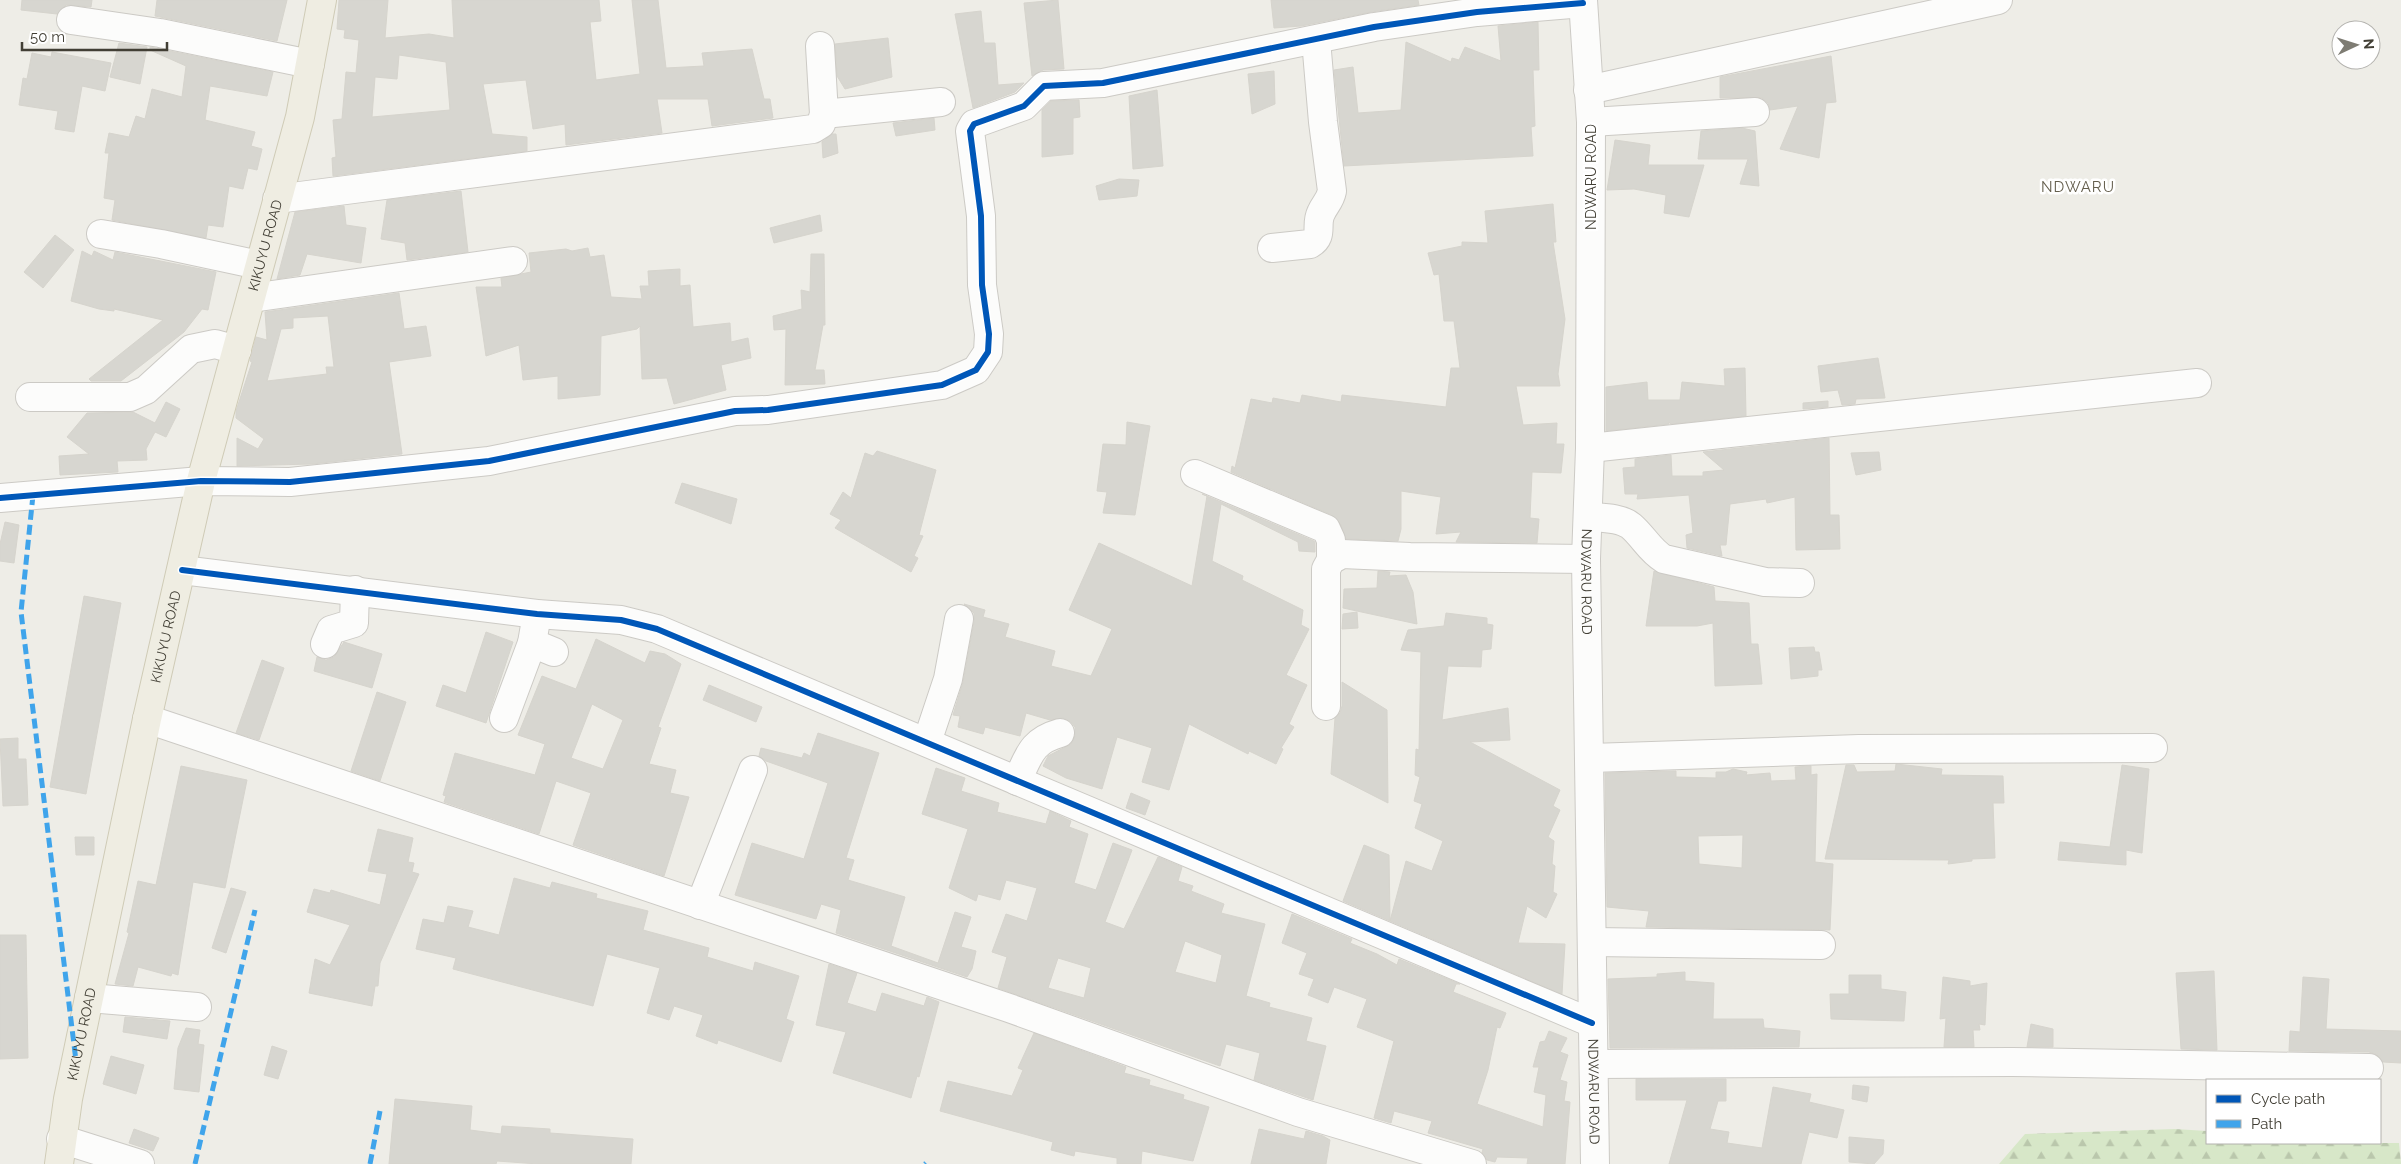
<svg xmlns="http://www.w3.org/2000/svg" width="2401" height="1164" font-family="Raleway,sans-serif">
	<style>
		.forest { fill: url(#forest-firs) }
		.building { fill: #d7d6d0; stroke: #d6d4cd; fill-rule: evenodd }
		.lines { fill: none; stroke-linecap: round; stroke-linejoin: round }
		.minor-casing { stroke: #cccac5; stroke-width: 30 }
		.major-casing { stroke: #cfcbb6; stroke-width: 30 }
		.minor { stroke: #fcfcfb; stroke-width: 28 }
		.major { stroke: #efede2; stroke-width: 28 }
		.quiet { stroke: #3fa4eb; stroke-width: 5; stroke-dasharray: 10 5; stroke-linecap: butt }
		.cycleway-casing { stroke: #fff; stroke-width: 9 }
		.cycleway { stroke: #0057b8; stroke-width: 6 }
		.labels { text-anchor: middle; stroke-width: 5; stroke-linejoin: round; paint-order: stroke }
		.street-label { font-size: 14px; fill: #423f35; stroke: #fff }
		.neighbourhood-label { font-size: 15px; letter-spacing: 1px; fill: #645e4d; stroke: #fff }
	</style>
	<defs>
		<pattern id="forest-firs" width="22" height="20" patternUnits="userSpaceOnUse" patternTransform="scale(1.25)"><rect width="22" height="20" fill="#d7e7c8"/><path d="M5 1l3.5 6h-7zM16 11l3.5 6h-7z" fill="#bac7ac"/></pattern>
	</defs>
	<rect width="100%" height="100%" fill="#eeede7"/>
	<path class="forest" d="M2175 1129 2207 1131V1143H2399L2401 1164H1999L2025 1134Z"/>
	<path class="building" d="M22 0H92L91 7 66 5 57 14 21 10Z
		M157 0H287L277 41 155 16Z
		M339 0H388L385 38 429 34 454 38 452 0H599L601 21 590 22 596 80 640 74 632 0H658L666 68 704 66 702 53 752 49 764 99H770L773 118 712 126 708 99H657L662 133 566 145 565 124 533 129 526 80 483 84 492 134 527 137V151L333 176 332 158 336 157 333 120 342 119 346 72 356 73 359 40 344 38 345 30 337 29ZM399 55 446 62 450 110 372 117 375 77 397 79Z
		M1058 0 1064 69 1043 70 1032 76 1024 3Z
		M1271 0H1418L1419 5 1371 12 1301 26 1274 28Z
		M981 11 984 43H995L998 85 1024 83 1015 92 973 108 955 14Z
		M1538 22 1539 70H1533L1535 126 1531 127 1533 156 1344 166 1334 70 1353 67 1358 113 1401 110 1406 42 1451 62 1452 58 1459 60 1465 47 1501 61 1498 26Z
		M888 38 892 77 845 89 837 76 835 44Z
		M119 43 147 47 140 84 110 77Z
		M150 47 273 72 267 96 210 86 205 120 255 132 251 146 262 149 257 170 248 168 243 189 229 186 223 227 208 225 206 238 112 220 115 200 104 198 109 153H105L109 133 129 137 136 116 145 119 152 89 182 97 186 66 150 50Z
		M52 52 111 63 105 91 82 86 74 132 55 129 58 111 19 105 23 78 27 79 32 53 51 57Z
		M1831 56 1836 102 1826 103 1819 158 1780 149 1798 106 1770 110 1768 103 1762 98H1720V77Z
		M1274 71 1275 104 1252 114 1248 74Z
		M1157 90 1163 166 1133 169 1129 96Z
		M1079 100 1080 117 1073 118V154L1042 157V110L1051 101Z
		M934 118 935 130 896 136 893 123Z
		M1742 128 1755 131 1759 186 1740 184 1748 159H1698L1701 131Z
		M832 134H836L838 153 823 158 822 142Z
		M1615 140 1650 145 1648 165H1704L1689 217 1664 213 1666 195 1634 189 1607 190Z
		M1119 179 1139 180 1137 196 1099 200 1096 186Z
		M461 191 468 252 407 260 405 243 381 239 387 200Z
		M1553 204 1556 242H1553L1565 319 1558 374 1560 386H1516L1523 425 1557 423 1556 444H1564L1561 473 1532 472 1530 518 1539 519 1537 543 1456 542 1461 532 1436 534 1441 497 1401 491V529L1398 541 1346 539 1340 523 1332 515 1231 472 1232 466 1235 468 1251 399 1272 403 1273 398 1300 403 1302 395 1341 402 1342 395 1446 407 1451 368H1460L1454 321H1444L1439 274 1434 275 1428 253 1462 246V242L1488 243 1485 211Z
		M344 206 346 225 366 228 361 263 307 254 300 275 277 279 295 212Z
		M820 215 822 231 774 243 770 228Z
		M55 235 74 250 43 288 24 272Z
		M588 248 590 257 604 255 611 297 642 299 640 286H649L648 271 680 269V286L690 285 693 327 730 323 731 342 748 338 751 358 721 365 726 390 674 404 667 378 642 379 640 326 637 329 601 336 600 395 558 399V376L523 380 519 345 486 356 476 287H502L501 278 531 272 529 253 566 249 572 251Z
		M82 251 92 256 94 251 113 260 115 252 216 272 208 310 202 309 184 332 121 381H91L89 379 163 320 114 309V311L99 309 71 301Z
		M811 254H824L825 325H823L815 370H824L825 384 785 385 786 329 774 330 773 316 802 309 801 290 810 292Z
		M399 293 404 329 426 326 431 356 389 362 402 454 312 464 237 466V438L258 449 264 439 236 418V411L252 362 250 361 256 337 267 340 265 312ZM328 316 334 367H326L327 374 267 381 281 329 293 328V318Z
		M1878 358 1885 398 1856 399 1855 404 1842 405 1838 390 1821 392 1818 366Z
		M1745 368 1746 416 1671 424 1669 422V424L1606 431V387L1647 382 1648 400H1680L1682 382 1725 386 1724 369Z
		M1828 401V407L1803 409V403Z
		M166 402 180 409 166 437 155 432 146 449 147 460 117 461 118 472 60 475 59 456 89 454 67 437 87 413 133 412 155 423Z
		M1127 422 1150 426 1135 515 1103 513 1107 492 1097 491 1103 444 1126 445Z
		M1829 438 1830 515H1839L1840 549 1796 550 1795 497 1767 503 1766 499 1730 504 1726 545H1720L1722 556 1687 548 1686 535 1693 533 1689 495 1637 499 1638 494H1625L1623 468 1635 467V459L1671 455 1672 476H1703V472L1724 470 1703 452Z
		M877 451 936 470 919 535 923 536 914 556 918 558 911 572 835 528 841 520 830 514 843 492 851 498 865 453 873 456Z
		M1879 452 1881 470 1856 475 1851 453Z
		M682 483 737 499 731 524 675 503Z
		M1202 494 1314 541 1315 543V552L1299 551 1298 542 1221 504 1212 561 1243 576 1242 580 1303 610 1301 625 1309 629 1286 675 1307 685 1289 724 1294 727 1281 748 1283 749 1276 764 1249 751 1248 754 1189 724 1169 790 1142 782 1152 748 1117 737 1102 789 1066 778 1043 766 1048 756 1071 744 1075 736V727L1071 722 1063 718 1050 720 1026 713 1020 736 985 727 983 734 958 727 960 716 953 715 963 682 974 622V613L964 604 985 610 983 617 1009 624 1005 637 1055 651 1051 666 1091 676 1112 629 1069 610 1099 543 1192 586 1207 496Z
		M5 522 19 525 14 563 0 561V544Z
		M1378 571 1390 572 1389 576 1406 575 1413 592 1417 624 1343 608 1344 589 1377 588Z
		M1654 571 1714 587 1715 601 1749 603 1751 644H1758L1762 684 1715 686 1713 623 1697 626H1646Z
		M84 596 121 603 86 794 50 787Z
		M1357 612 1358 628 1342 629 1343 614Z
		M1446 613 1487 618V624L1493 625 1491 649 1482 650 1481 667 1448 666 1442 720 1508 708 1510 740 1470 742 1560 790 1553 806 1560 810 1548 837 1554 841 1552 864 1555 866 1553 892 1557 894 1546 918 1527 906 1518 943 1565 944 1562 994 1390 921 1406 861 1432 871 1443 841 1415 828 1422 804 1414 801 1420 777 1415 775 1416 749 1419 750 1421 652 1401 650 1408 630 1444 626Z
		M486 632 513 642 486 723 436 706 443 685 466 693Z
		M596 639 645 663 650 651 665 654 681 664 658 727 661 728 649 764 676 770 670 793 689 797 664 876 573 845 591 793 556 781 539 834 444 802 446 796 443 795 455 753 535 775 545 744 518 735 542 676 576 689ZM592 704 623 720 603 769 571 758Z
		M344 642 382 654 372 688 314 671 317 657 326 660 334 657Z
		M1814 647 1815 652H1819L1822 670H1818V676L1791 679 1789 648Z
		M262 660 284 668 259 740 236 733Z
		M1342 682 1387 710 1388 803 1331 774 1335 718 1340 713 1342 706Z
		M709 685 762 707 756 722 703 700Z
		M377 692 406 702 380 781 351 771Z
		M818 733 879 753 846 858 854 860 848 880 905 897 891 946 938 963 955 912 971 917 961 947 976 951 972 969 967 977 836 933 841 910 821 904 816 919 735 895 752 843 804 859 828 783 766 761 759 756 761 748 802 758 804 753 810 756Z
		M18 738V759H26L28 805 3 806 0 739Z
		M1896 764 1942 769 1941 775 2003 776 2004 803H1993L1995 858 1972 859V861L1948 864 1949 860 1825 859 1846 765H1854L1857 772 1895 771Z
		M2122 765 2149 769 2142 853 2126 850V865L2058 860 2060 842 2110 847Z
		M181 766 247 780 225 888 193 882 178 975 172 973 171 976 138 967 133 986 115 984 129 933 127 932 138 881 156 885Z
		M1811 766V775L1817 774 1815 862 1833 864 1830 930 1646 927 1649 911 1607 907 1605 773 1676 771V777L1716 778V772H1726L1733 769 1747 772 1746 775 1770 773 1771 781 1796 780 1795 767ZM1743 835 1742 868 1699 864 1698 836Z
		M936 768 965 778 961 791 999 803 997 812 1046 824 1050 811 1071 821 1069 827 1088 834 1074 883 1096 890 1113 843 1132 850 1105 922 1124 929 1158 857 1182 867 1178 881 1193 886 1191 891 1224 904 1221 913 1265 924 1246 996 1270 1003 1269 1007 1312 1018 1306 1041 1326 1046 1313 1100 1254 1080 1260 1053 1226 1044 1220 1066 998 988 1007 957 992 952 1006 914 1027 921 1037 888 1006 880 1000 900 978 894 976 901 949 888 968 829 922 814ZM1185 941 1222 955 1216 983 1175 972ZM1058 958 1091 968 1084 998 1048 988Z
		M1131 793 1150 801 1145 815 1126 808Z
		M378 829 413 838 408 862 414 863 412 872 419 874 380 963 378 986H375L372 1006 309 993 315 959 330 965 350 925 307 912 314 889 330 893 331 890 380 905 387 874 368 871Z
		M75 837H94V855H76Z
		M1364 845 1389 855 1390 921 1343 901Z
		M514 878 550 888 552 882 597 894 596 898 648 911 643 930 709 948 707 957 753 971 755 962 799 976 786 1019 794 1022 781 1062 718 1040 717 1044 696 1036 703 1015 674 1006 669 1020 647 1013 660 968 607 954 593 1006 453 969 456 958 416 949 423 919 444 923 448 906 473 911 468 927 499 935Z
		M231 888 246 892 226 953 212 948Z
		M1292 914 1352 939 1350 943 1377 954 1397 965 1399 959 1460 984H1456L1453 992 1506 1013 1500 1028 1497 1027 1488 1070 1477 1104 1543 1127 1546 1095 1534 1092 1539 1067H1533L1540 1042 1545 1041 1549 1031 1567 1038 1560 1052 1568 1055 1560 1080 1567 1082 1564 1101 1570 1102 1565 1164H1527L1528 1158 1497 1157 1495 1162 1487 1160 1482 1153 1483 1149 1428 1133 1432 1121 1394 1111 1391 1123 1374 1118 1394 1041 1357 1027 1367 999 1334 987 1328 1003 1308 995 1314 979 1299 974 1307 953 1282 943Z
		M0 935H26L28 1058 0 1059Z
		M829 964 857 973 847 1003 876 1012 882 993 924 1006 927 997 939 1002 919 1077 917 1076 911 1098 833 1073 846 1032 816 1025Z
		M2214 971 2217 1050 2181 1049 2176 973Z
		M1685 972V981L1714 983 1713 1019H1763L1764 1028 1800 1031 1799 1047 1610 1048 1608 979 1657 977V974Z
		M1849 975H1881V989L1906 992 1904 1021 1831 1019 1830 994H1849Z
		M1943 977 1970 981V986L1987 983 1985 1025 1979 1024 1980 1030H1973L1974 1047H1944L1946 1018 1940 1019Z
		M2303 977 2329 979 2326 1029 2401 1031V1063L2383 1062 2377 1055 2369 1052 2289 1051 2290 1031 2300 1032Z
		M125 1017 170 1021 167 1039 123 1032Z
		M2031 1024 2053 1029V1047H2027Z
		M186 1028 200 1030 198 1044 204 1045 199 1092 174 1089 178 1048Z
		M1034 1033 1126 1067 1124 1073 1150 1080 1149 1085 1184 1095 1183 1099 1209 1107 1193 1161 1142 1151 1141 1164H1117V1158L1075 1151 1074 1156 1051 1150 1053 1142 940 1111 948 1081 1012 1096 1023 1070 1018 1068Z
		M272 1046 287 1051 278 1079 264 1075Z
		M111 1056 144 1065 136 1094 103 1084Z
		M1636 1079H1726V1101H1718L1710 1129 1729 1132 1727 1143 1762 1148 1773 1087 1811 1094 1809 1102 1844 1110 1837 1138 1809 1132 1801 1164H1669L1687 1100H1636Z
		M1853 1085 1869 1087 1867 1102 1852 1099Z
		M395 1099 472 1106 470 1130 501 1134 502 1126 550 1129V1133L633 1139 631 1164H538L497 1161 496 1164H389Z
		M134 1129 159 1138 153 1151 129 1143Z
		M1259 1129 1304 1139 1306 1131 1323 1136 1330 1140 1326 1164H1251Z
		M1849 1137 1884 1140 1883 1154 1874 1164 1849 1162Z"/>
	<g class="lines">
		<g class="minor-casing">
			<g id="minor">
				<path id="s1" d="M1583 0 1591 122 1590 448 1586 559 1595 1164"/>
				<path d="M71 20 160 33 310 64"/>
				<path d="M1588 90 1998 0"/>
				<path d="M824 114 941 102"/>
				<path d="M1591 122 1755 112"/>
				<path d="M277 199 813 129 821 124 824 114 820 46"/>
				<path d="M101 234 161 244 259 265"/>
				<path d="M1272 248 1310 244C1324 236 1315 225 1321 213 1325 204 1330 201 1332 191L1323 122 1316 40"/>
				<path d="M251 298 513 261"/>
				<path d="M30 397H130L146 390 191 349 215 344 237 350"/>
				<path d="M1590 448 2197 383"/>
				<path d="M1195 474 1326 529 1331 540V560"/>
				<path d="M0 498 201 481 290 482 489 461 735 411 768 410 942 385 976 370 988 352 989 334 982 285 981 216 970 131 974 124 1024 106 1044 86 1103 83 1374 27 1477 12 1583 3"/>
				<path d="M1589 517C1602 518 1620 517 1631 526 1643 536 1650 551 1664 559L1765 582 1800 583"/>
				<path d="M182 570 537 614 621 620 657 629 1592 1023"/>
				<path d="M532 643 554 652"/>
				<path d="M325 644 331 630 354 623 355 590"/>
				<path d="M1326 706V569L1331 560 1342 554 1410 557 1586 559"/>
				<path d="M504 718 532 643 537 614"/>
				<path d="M147 719 1009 1008 1298 1112 1472 1164"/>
				<path d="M927 742 948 679 959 619"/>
				<path d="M1591 758 1859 749 2153 748"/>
				<path d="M1017 781C1029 756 1031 741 1060 733"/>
				<path d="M700 905 753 770"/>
				<path d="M1593 942 1821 945"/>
				<path d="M89 998 197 1007"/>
				<path d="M1595 1064 2012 1062 2369 1068"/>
				<path d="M61 1139 140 1164"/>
			</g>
		</g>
		<g class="major-casing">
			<g id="major">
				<path id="s2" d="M59 1164 68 1099 147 719 201 481 300 117 322 0"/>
			</g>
		</g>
		<use href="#minor" class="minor"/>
		<use href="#major" class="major"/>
		<path class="quiet" d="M33 495 21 612 76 1061
			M195 1164 255 910
			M370 1164 380 1111
			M925 1164 926 1163"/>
		<g class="cycleway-casing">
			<path id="cycleway" d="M0 498 201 481 290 482 489 461 735 411 768 410 942 385 976 370 988 352 989 334 982 285 981 216 970 131 974 124 1024 106 1044 86 1103 83 1374 27 1477 12 1583 3
				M182 570 537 614 621 620 657 629 1592 1023"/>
		</g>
		<use href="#cycleway" class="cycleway"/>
	</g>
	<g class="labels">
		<g class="street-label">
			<text transform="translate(1591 177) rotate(-90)" y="5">NDWARU ROAD</text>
			<text dy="5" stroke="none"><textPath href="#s2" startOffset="942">KIKUYU ROAD</textPath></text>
			<text dy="5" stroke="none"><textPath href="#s1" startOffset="582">NDWARU ROAD</textPath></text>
			<text dy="5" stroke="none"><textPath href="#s2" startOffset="538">KIKUYU ROAD</textPath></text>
			<text dy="5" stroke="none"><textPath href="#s2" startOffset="132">KIKUYU ROAD</textPath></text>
			<text dy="5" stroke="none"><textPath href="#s1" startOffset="1092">NDWARU ROAD</textPath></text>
		</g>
		<g class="neighbourhood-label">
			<text x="2078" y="192">NDWARU</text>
		</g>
	</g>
	<rect x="2206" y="1079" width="175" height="65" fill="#ffffff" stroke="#b3b2ae"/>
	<rect x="2216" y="1095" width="25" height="8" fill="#0057b8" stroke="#b3b2ae"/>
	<text x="2251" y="1104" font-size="15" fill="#423f35">Cycle path</text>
	<rect x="2216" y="1120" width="25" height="8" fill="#3fa4eb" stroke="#b3b2ae"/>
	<text x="2251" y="1129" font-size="15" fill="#423f35">Path</text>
	<g transform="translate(2356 45) rotate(86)"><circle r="24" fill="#ffffff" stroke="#b3b2ae"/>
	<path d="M0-4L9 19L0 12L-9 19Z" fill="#7e7c73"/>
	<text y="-8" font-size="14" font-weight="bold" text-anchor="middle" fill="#423f35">N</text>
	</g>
	<path d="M22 42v8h145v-8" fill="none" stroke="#423f35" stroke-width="2.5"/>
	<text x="30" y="42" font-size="15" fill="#423f35" stroke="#ffffff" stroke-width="4" paint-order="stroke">50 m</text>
</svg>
